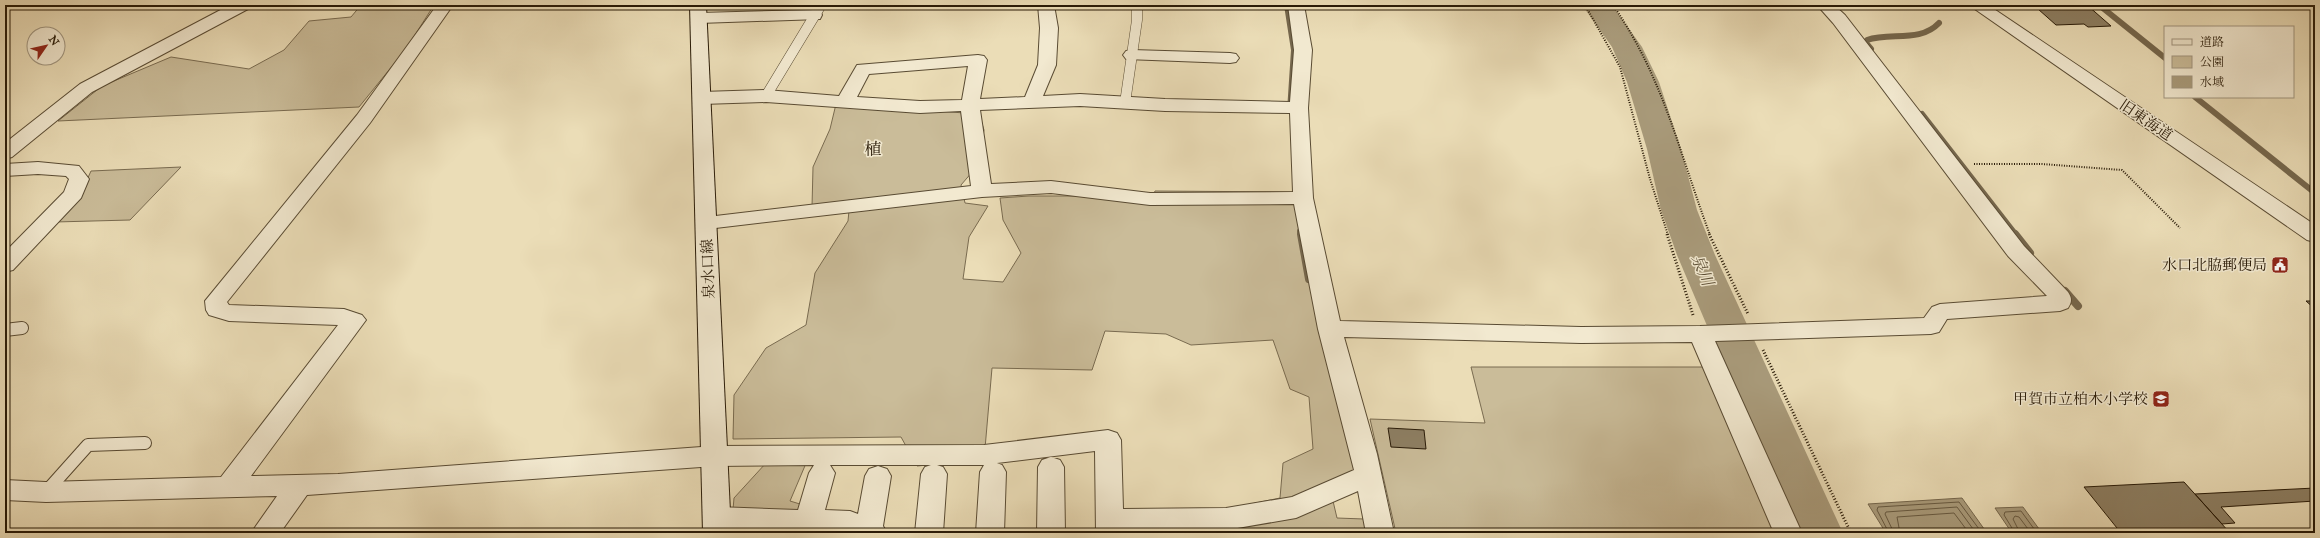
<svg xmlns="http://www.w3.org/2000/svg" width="2320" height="538" font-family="'IM FELL Great Primer','Noto Serif JP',serif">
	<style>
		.green { fill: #cabc99; stroke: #796b50 }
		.water { fill: #a99b7b; stroke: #75674d }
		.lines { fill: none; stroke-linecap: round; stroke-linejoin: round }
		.shore { stroke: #685a41; stroke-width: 1 }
		.stream-far1 { stroke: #75674d; stroke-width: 6 }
		.stream { stroke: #75674d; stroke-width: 8 }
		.river { fill: #a99b7b; fill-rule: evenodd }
		.building { fill: #8d7f63; stroke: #281a07 }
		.service-far1-casing { stroke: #594b33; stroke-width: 11 }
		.service-casing { stroke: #594b33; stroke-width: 14 }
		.minor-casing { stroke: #594b33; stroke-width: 2 }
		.secondary-casing { stroke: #281a07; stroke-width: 2 }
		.path-far1 { stroke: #281a07; stroke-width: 2; stroke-dasharray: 1 1.5; stroke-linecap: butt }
		.path { stroke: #281a07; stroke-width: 3; stroke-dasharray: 1 2; stroke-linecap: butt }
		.service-far1 { stroke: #f2e9d0; stroke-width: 10 }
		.service { stroke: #f2e9d0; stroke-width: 12 }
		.minor { fill: #f2e9d0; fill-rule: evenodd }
		.secondary { fill: #f2e9d0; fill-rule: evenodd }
		.labels { text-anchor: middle; stroke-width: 3; stroke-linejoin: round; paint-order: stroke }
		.street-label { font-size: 15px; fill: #281a07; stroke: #f2e9d0 }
		.poi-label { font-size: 15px; fill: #281a07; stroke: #f2e9d0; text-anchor: end }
		.water-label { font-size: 16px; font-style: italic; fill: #5c4e35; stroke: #f2e9d0 }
		.quarter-label { font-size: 17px; fill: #281a07; stroke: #f2e9d0 }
	</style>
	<rect width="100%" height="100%" fill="#ebddb7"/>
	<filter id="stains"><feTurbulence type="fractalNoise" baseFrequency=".005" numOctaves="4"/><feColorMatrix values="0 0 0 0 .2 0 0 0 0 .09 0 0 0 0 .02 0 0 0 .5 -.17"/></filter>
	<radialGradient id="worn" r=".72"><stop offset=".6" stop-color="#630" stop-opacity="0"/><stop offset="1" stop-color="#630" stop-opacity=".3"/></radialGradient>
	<path class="green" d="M361 5H434L406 49 359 107 58 121 102 86 171 57 249 69 284 50 309 21 351 17Z
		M836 104 979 114 984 130 979 164 961 185 965 203 988 206 969 237 963 279 1003 282 1021 253 1003 220 1000 198 1029 196H1153L1155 191 1292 192 1357 468 1329 484 1337 518 1364 519 1366 533H1208L1207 522 1241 506 1280 498 1283 463 1313 449 1309 397 1290 389 1273 340 1191 345 1166 334 1105 331 1092 370 992 368 984 460 917 466 901 437 733 439 734 395 766 348 806 325 815 273 848 221 850 200 812 207 813 167 830 129Z
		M181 167 130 220 55 222 81 193 91 171Z
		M1471 367H1704L1775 533H1396L1370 419 1485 423Z
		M807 461 790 501 823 511 854 516 853 533H731L734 498 766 463Z"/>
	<path class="water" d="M1962 498 1987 533H1886L1868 504Z
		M2023 507 2042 533H2012L1995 508Z"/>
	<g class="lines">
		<path class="shore" d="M1889 533 1877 510 1878 507 1959 502 1982 533
			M1894 533 1885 514 1886 512 1957 507 1976 533
			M1900 533 1897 517 1954 513 1969 533
			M2015 533 2004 515 2005 512 2021 511 2037 533
			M2020 533 2013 519 2015 516 2019 517 2031 533"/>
		<path class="stream-far1" d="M1287 5 1294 50 1290 111
			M2099 5 2165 58
			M1871 49 1866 43 1867 40C1891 32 1920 43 1939 23
			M2195 97 2315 193
			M1922 114 2016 235
			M1300 231 1301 235"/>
		<path class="stream" d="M1301 234 1309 279
			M2015 234 2030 253
			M2065 291 2078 306"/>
		<path class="river" d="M1582 5H1612L1642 47 1659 82 1681 149 1697 210 1715 255 1843 533H1795L1677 255 1661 210 1647 149 1627 82 1612 47Z"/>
	</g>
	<path class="building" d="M2041 5H2087L2111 26 2088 27 2084 24 2056 25 2038 9H2046Z
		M2306 301H2315V309Z
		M1388 428 1424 430 1426 449 1391 447Z
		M2184 482 2230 533H2121L2084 487Z
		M2315 488V501L2221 507 2235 523 2222 524 2195 494Z"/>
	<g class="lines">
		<g class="service-far1-casing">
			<path id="service-far1" d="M766 96 821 5
				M1125 103 1137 20V5"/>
		</g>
		<g class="service-casing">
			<path id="service" d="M5 330 22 328
				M46 492 88 445 145 443"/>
		</g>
		<g class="minor-casing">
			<path id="minor" d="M230 5H250L248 9 92 92 12 157 5 159V143L80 84Z
				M437 5H453L370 123 227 302 229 305 344 309 362 315 366 320 251 476 338 474 715 446 984 445 1108 430 1117 433 1121 440 1123 509 1226 508 1292 497 1354 470 1318 329 1294 204 1150 205 1051 193 982 197 707 229 700 228 696 223 700 218 707 217 971 186 961 111 920 113 766 102 702 104 695 102 693 98 695 94 702 92 766 90 839 96 857 65 978 55 984 56 987 60 980 99 1025 97 1038 65 1040 28 1038 5H1054L1058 28 1056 65 1043 96 1080 94 1165 99 1290 102 1294 50 1288 5H1304L1312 50 1308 108 1313 198 1340 321 1581 327 1700 326 1924 318 1932 307 1940 304 2047 296 2008 256 1833 23 1817 5H1834L1845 15 2024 246 2068 292C2072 298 2072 302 2068 308L2060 311 1947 319 1939 332 1931 334 1715 341 1802 533H1774L1692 342 1581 343 1344 337 1377 454 1394 533H1366L1358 491 1296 518 1226 530 1124 531V533H1096L1095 451 997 463 1002 465 1006 472 1004 533H976L980 472 984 465H937L943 467 947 474 943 533H915L921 474 925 467 931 465H830L835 473 825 510 850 511 858 514 865 476 869 469 878 466 887 469 891 476 883 526 887 533 717 529 707 526 703 518 707 510 717 507 798 510 809 473 814 465 715 466 307 495 280 533H251L277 496 46 502 5 500V480L46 482 221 477 338 325 229 321 209 315 206 310 205 301 357 115ZM968 66 962 100 920 101 857 97 869 74ZM1080 106 1165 111 1290 113 1293 192 1150 193 1051 181 991 184 980 110Z
				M1969 5H1988L2315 225V242L2307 240Z
				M814 10 820 11 822 15 820 19 699 23 693 22 691 18 693 14 699 13Z
				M1132 50 1230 53 1236 54 1239 58 1236 62 1230 63 1126 59 1123 55 1126 51Z
				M38 162 79 166 89 179 81 198 13 270 5 272V252L64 192 69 179 66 176 38 174 5 176V164Z
				M1051 457 1060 460 1064 467 1065 533H1037L1038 467 1042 460Z"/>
		</g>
		<g class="secondary-casing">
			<path id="secondary" d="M690 5H706L731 533H703Z"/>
		</g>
		<path class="path-far1" d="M1585 5 1620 67 1650 179 1668 235
			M1613 5C1664 79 1679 152 1710 235
			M1974 164H2042L2122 170 2180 228"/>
		<path class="path" d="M1667 234 1693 315
			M1709 234 1748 314
			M1763 350 1851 533"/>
		<use href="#service-far1" class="service-far1"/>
		<use href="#service" class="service"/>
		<use href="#minor" class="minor"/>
		<use href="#secondary" class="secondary"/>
	</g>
	<defs>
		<g id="civic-square" transform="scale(0.9)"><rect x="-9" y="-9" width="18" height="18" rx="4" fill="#8f2418" stroke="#f2e9d0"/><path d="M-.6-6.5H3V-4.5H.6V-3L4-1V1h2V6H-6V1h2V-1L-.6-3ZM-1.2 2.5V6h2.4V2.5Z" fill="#fff"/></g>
		<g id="school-square" transform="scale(0.9)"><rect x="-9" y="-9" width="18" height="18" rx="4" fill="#8f2418" stroke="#f2e9d0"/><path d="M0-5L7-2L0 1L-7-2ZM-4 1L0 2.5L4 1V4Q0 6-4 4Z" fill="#fff"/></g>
	</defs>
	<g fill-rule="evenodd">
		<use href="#civic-square" x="2280" y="265"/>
		<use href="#school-square" x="2161" y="399"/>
	</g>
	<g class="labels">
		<g class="street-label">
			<text transform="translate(2146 120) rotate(34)" y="5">旧東海道</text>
			<text transform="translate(708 269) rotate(-92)" y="5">泉水口線</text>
		</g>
		<g class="poi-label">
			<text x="2267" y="270">水口北脇郵便局</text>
			<text x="2148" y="404">甲賀市立柏木小学校</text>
		</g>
		<g class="water-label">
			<text transform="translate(1703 270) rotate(67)" y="6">泉川</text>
		</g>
		<g class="quarter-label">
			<text x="873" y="155">植</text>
		</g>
	</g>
	<rect width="2320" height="538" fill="none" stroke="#ebddb7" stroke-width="20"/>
	<rect x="6" y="6" width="2308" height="526" fill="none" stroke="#281a07" stroke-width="2"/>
	<rect x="10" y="10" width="2300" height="518" fill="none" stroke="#281a07"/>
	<rect x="2164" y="26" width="130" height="72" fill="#f2e9d0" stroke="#a19680"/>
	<rect x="2172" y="39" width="20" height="6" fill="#f2e9d0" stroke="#a19680"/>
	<text x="2200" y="46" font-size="12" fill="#281a07">道路</text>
	<rect x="2172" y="56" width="20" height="12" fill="#cabc99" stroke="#a19680"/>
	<text x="2200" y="66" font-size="12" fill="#281a07">公園</text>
	<rect x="2172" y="76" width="20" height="12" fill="#a99b7b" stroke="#a19680"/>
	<text x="2200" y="86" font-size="12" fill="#281a07">水域</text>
	<g transform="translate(46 46) rotate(56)"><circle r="19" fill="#f2e9d0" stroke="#a19680"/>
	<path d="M0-3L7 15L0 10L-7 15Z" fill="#8f2418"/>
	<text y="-6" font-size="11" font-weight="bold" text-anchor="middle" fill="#281a07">N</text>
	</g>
	<rect width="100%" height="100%" filter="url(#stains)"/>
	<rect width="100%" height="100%" fill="url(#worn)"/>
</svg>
